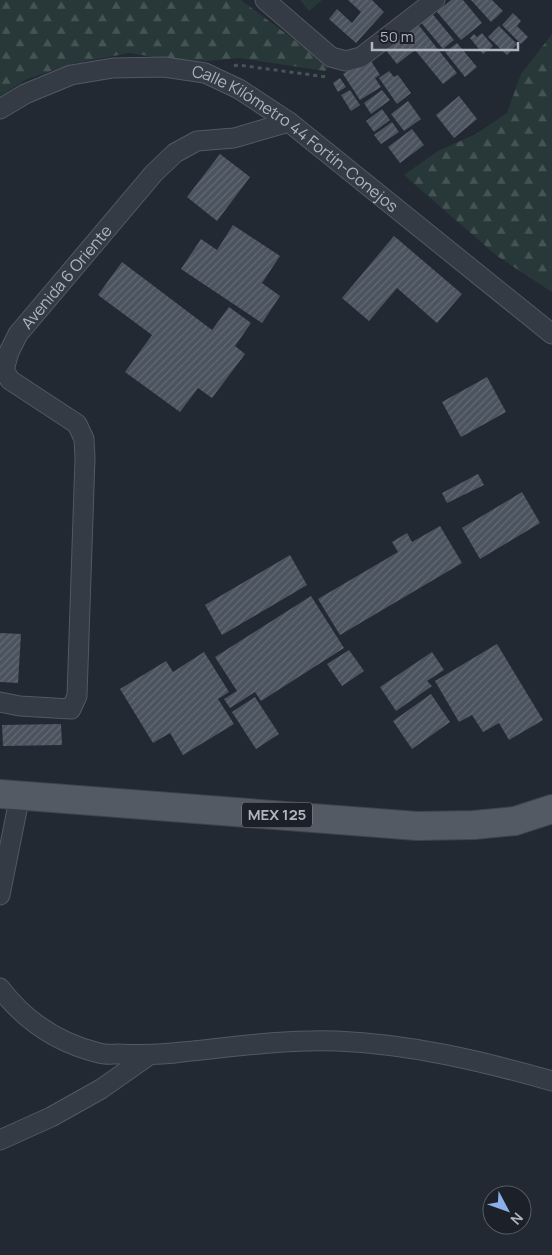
<svg xmlns="http://www.w3.org/2000/svg" width="552" height="1255" font-family="Manrope,sans-serif">
	<style>
		.green { fill: #283838 }
		.forest { fill: url(#forest-firs) }
		.building { fill: url(#building-hatch) }
		.lines { fill: none; stroke-linecap: round; stroke-linejoin: round }
		.street-casing { stroke: #525962; stroke-width: 21 }
		.primary-casing { stroke: #3e444e; stroke-width: 30 }
		.path { stroke: #455456; stroke-width: 3; stroke-dasharray: 4 4; stroke-linecap: butt }
		.street { stroke: #353b44; stroke-width: 19 }
		.primary { stroke: #535a64; stroke-width: 28 }
		.labels { text-anchor: middle; stroke-width: 4; stroke-linejoin: round; paint-order: stroke }
		.shield { fill: #1b2029; stroke: #838993; stroke-width: 1 }
		.shield-label { font-size: 15px; font-weight: bold; fill: #afb6c1 }
		.street-label { font-size: 16px; fill: #afb6c1; stroke: #1b2029 }
	</style>
	<defs>
		<pattern id="forest-firs" width="22" height="20" patternUnits="userSpaceOnUse" patternTransform="scale(1.25)"><rect width="22" height="20" fill="#283838"/><path d="M5 1l3.5 6h-7zM16 11l3.5 6h-7z" fill="#455353"/></pattern>
		<pattern id="building-hatch" width="6" height="6" patternUnits="userSpaceOnUse" patternTransform="scale(1.25)"><rect width="6" height="6" fill="#4b535f"/><path d="M-1 1l2-2M0 6l6-6M5 7l2-2" fill="none" stroke="#626a74"/></pattern>
	</defs>
	<rect width="100%" height="100%" fill="#222933"/>
	<path class="green" d="M300 0H322L309 11Z"/>
	<path class="forest" d="M0 0H241L329 66 325 71 240 58 206 61 168 59 129 53 72 64 27 79 0 96Z
		M552 34V292L497 256 404 175 438 151 476 134 507 113 521 74Z"/>
	<path class="building" d="M348 0H372L384 12 356 43 329 19 337 9 352 23 361 12Z
		M451 0H463L482 23 461 40 437 12Z
		M471 0H492L503 11 491 22Z
		M430 11 454 40 443 49 419 20Z
		M513 13 521 21 517 26 528 37 521 44 502 25Z
		M416 22 457 73 443 84 415 50 397 64 384 48Z
		M499 26 517 44 507 55 488 37Z
		M482 33 493 46 483 54 470 38 474 34 477 37Z
		M457 43 477 67 465 77 445 52Z
		M369 58 380 75 375 78 381 87 360 100 343 74Z
		M389 71 394 77 398 75 411 93 397 104 379 78Z
		M340 78 346 87 338 92 333 83Z
		M350 90 360 105 351 111 341 95Z
		M382 90 390 100 371 114 364 103Z
		M459 96 477 119 454 138 436 115Z
		M408 101 421 119 404 131 391 114Z
		M382 109 390 120 374 132 366 121Z
		M392 122 399 132 381 144 374 135Z
		M412 129 424 145 400 163 388 147Z
		M220 154 250 177 217 221 187 197Z
		M233 225 280 256 262 283 280 296 262 323 181 269 201 239 217 250Z
		M394 236 462 294 437 323 397 288 369 321 342 298Z
		M122 262 212 330 229 307 251 323 235 346 245 354 212 398 198 388 180 412 125 372 152 335 98 295Z
		M487 377 506 412 461 437 442 402Z
		M478 474 484 485 447 503 442 493Z
		M522 492 540 523 480 559 462 528Z
		M440 526 462 563 340 635 318 599 398 552 392 542 407 533 412 542Z
		M290 555 307 585 222 635 205 605Z
		M311 596 344 648 261 701 255 692 230 708 224 699 237 691 215 657Z
		M0 633 21 634 18 683 0 682Z
		M497 644 543 720 509 740 499 723 483 732 472 715 459 722 435 681Z
		M349 650 364 671 342 686 327 664Z
		M204 652 229 692 218 699 234 724 183 755 170 733 153 743 120 689 166 661 173 672Z
		M432 652 444 670 427 681 432 686 396 711 380 687Z
		M431 694 450 722 412 749 393 721Z
		M255 697 279 734 256 749 232 712Z
		M61 724 62 745 3 746 2 725Z"/>
	<g class="lines">
		<g class="street-casing">
			<g id="street">
				<path d="M265 0 331 57 346 61 361 57 435 0"/>
				<path id="s1" d="M0 109 25 94 71 75 113 68 164 67 205 73 239 89 289 122 552 334"/>
				<path id="s2" d="M0 702 20 706 71 709 77 696 85 458 84 439 77 424 10 380 4 370 9 352 18 334 154 173 175 153 197 141 234 138 289 122"/>
				<path d="M0 895 20 795"/>
				<path d="M0 988C25 1021 58 1043 99 1053 105 1055 112 1054 118 1054 140 1055 160 1055 182 1052 233 1047 285 1039 337 1041 410 1044 482 1061 552 1081"/>
				<path d="M0 1140 51 1117 101 1089 148 1056"/>
			</g>
		</g>
		<g class="primary-casing">
			<path id="primary" d="M0 794 417 826 474 825 515 821 552 809"/>
		</g>
		<path class="path" d="M234 66 238 65 327 77"/>
		<use href="#street" class="street"/>
		<use href="#primary" class="primary"/>
	</g>
	<g class="labels">
		<rect class="shield" x="242" y="802.5" width="70" height="25" rx="4"/>
		<g class="shield-label">
			<text x="277" y="820">MEX 125</text>
		</g>
		<g class="street-label">
			<text dy="6" stroke="none"><textPath href="#s1" startOffset="325">Calle Kilómetro 44 Fortín-Conejos</textPath></text>
			<text dy="6" stroke="none"><textPath href="#s2" startOffset="565">Avenida 6 Oriente</textPath></text>
		</g>
	</g>
	<g transform="translate(507 1210) rotate(131)"><circle r="24" fill="#1b2029" stroke="#565c66"/>
	<path d="M0-4L9 19L0 12L-9 19Z" fill="#8cafe9"/>
	<text y="-8" font-size="14" font-weight="bold" text-anchor="middle" fill="#afb6c1">N</text>
	</g>
	<path d="M372 42v8h146v-8" fill="none" stroke="#afb6c1" stroke-width="2.5"/>
	<text x="380" y="42" font-size="15" fill="#afb6c1" stroke="#1b2029" stroke-width="4" paint-order="stroke">50 m</text>
</svg>
